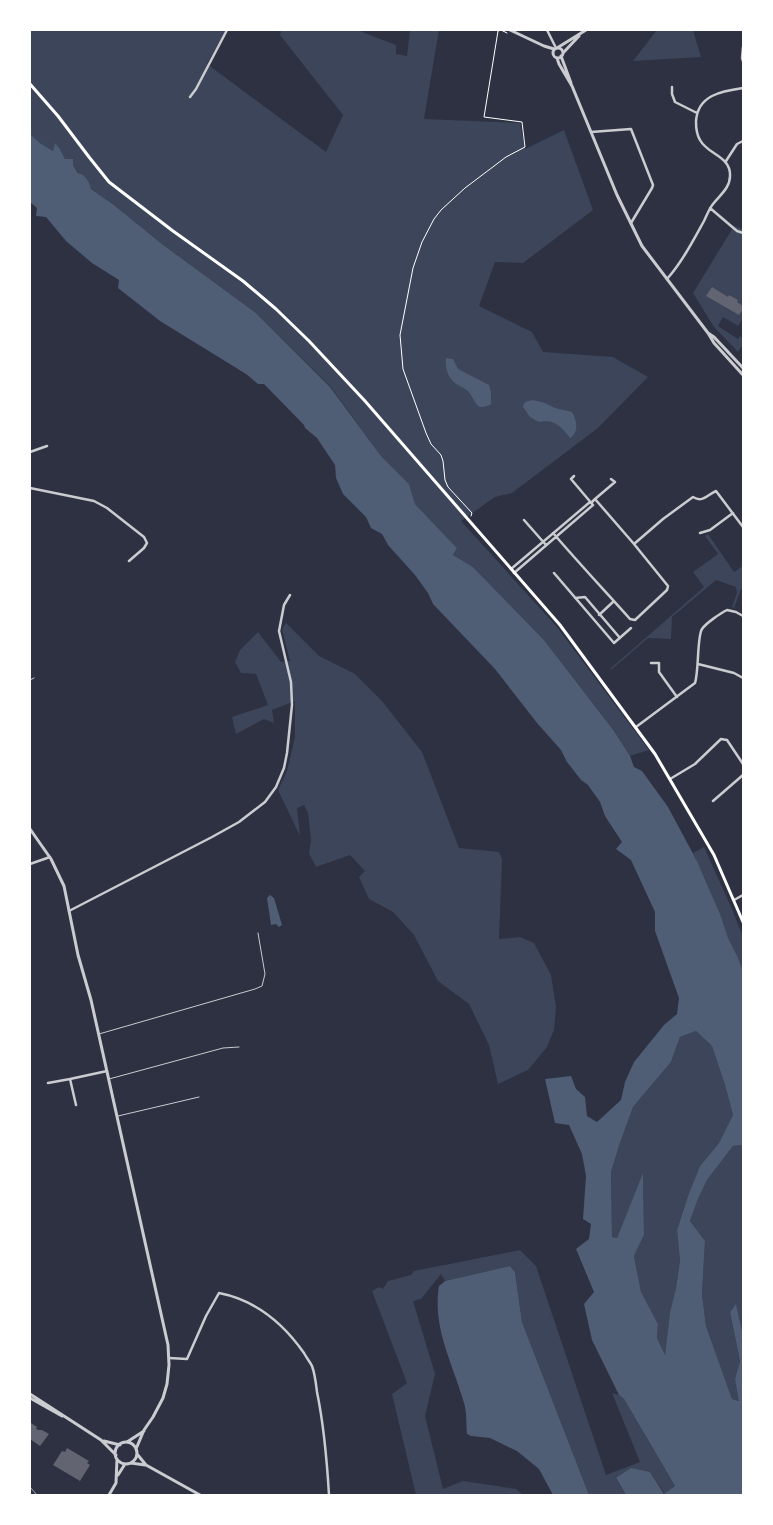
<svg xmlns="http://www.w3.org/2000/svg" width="773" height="1525" font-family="'Work Sans',sans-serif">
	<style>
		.green { fill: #3c4559 }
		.water { fill: #4f5d75; fill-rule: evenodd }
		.building { fill: #626471 }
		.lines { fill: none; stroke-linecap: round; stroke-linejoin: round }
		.path { stroke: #fff; stroke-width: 1 }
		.service { stroke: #caccd0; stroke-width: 1 }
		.minor { stroke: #caccd0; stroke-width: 2.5 }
		.tertiary { stroke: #caccd0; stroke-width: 3 }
		.secondary { stroke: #fff; stroke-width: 3 }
		.rail { stroke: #abadb3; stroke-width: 1 }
	</style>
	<rect width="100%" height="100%" fill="#2d3142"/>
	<path class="green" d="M30 30H226L207 64 326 152 343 115 280 35 281 30H357L396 45V54L407 56 410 30H439L424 119 520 123 525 149 564 130 593 210 523 263 495 262 479 306 532 332 543 352 613 357 648 377 598 428 512 493 495 497 461 521 557 627 649 750 630 756 614 731 544 640 473 567 453 555 457 548 415 504 409 484 381 456 330 386 256 313 162 244 114 205 91 189 73 165 65 159 60 149 55 144 53 151 40 143 30 134Z
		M657 30H693L701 57 633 61Z
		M734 226 743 229V318L738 326 723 317 718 326 738 339 740 336 743 338V344L738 352 714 327 693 293Z
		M708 534 734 572 743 566V589H741L734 608 732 607 737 593 736 587 716 580 672 617 671 639 648 638 611 670 610 669 704 587 693 572 718 554 705 536Z
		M286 623 319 656 355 674 382 701 422 752 459 848 499 852 502 859 499 939 520 937 534 943 551 975 556 1007 554 1030 547 1047 528 1070 498 1084 489 1045 469 1004 438 981 414 935 393 912 369 899 359 877 365 871 350 855 316 867 309 853 311 840 308 813 304 805 297 808 300 836 278 790 287 771 295 737V701L272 710 274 723 264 719 236 734 232 717 268 705 256 674 241 673 235 662 240 650 258 632 281 662 290 661 282 629Z
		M704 847 732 909 743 937V971C738 959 731 948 727 936 717 908 707 880 693 853Z
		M696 1031 712 1046 725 1085 733 1115 719 1143 700 1166 689 1193 677 1230 680 1260 676 1288 670 1312 665 1356 657 1338 658 1324 641 1293 634 1256 644 1235 643 1175 617 1238 612 1237 611 1172 620 1143 633 1107 671 1062 680 1037Z
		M741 1145 743 1152V1335L736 1305 730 1312 740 1361 735 1379 740 1401 732 1399 706 1326 702 1294 705 1241 690 1221 698 1199 707 1180 733 1146Z
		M520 1250 536 1266 606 1475 640 1462 612 1393 619 1395 624 1399 675 1486 665 1494 650 1472 616 1479 626 1495H589L522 1322 515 1272 510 1266 445 1281 441 1274 421 1299 413 1301 435 1374 425 1416 443 1489 463 1481 516 1489 522 1494 416 1495 392 1394 407 1383 372 1291 379 1287 383 1289 388 1281 411 1275 414 1271Z"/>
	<path class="water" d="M30 134 40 143 53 151 55 143 60 149 65 159H73V165L78 173C86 175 89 182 91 189L114 205 162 244 256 313 330 387 381 456 409 484 415 504 457 548 453 555 473 567 544 640 614 731 630 756 634 767 642 771 668 807 698 863 720 914 728 938 738 958 743 971V1152L741 1145 733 1146 707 1180 698 1199 690 1221 705 1241 702 1294 706 1326 732 1399 739 1401 735 1379 740 1361 730 1312 736 1304 743 1335V1495H626L616 1478 631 1468 650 1472 664 1494 675 1486 624 1399 619 1395 592 1340 584 1304 594 1292 576 1249 589 1239 591 1224 583 1219 586 1176 582 1154 569 1125 555 1123 545 1079 571 1076 576 1089 585 1097 587 1116 597 1122 621 1100 625 1082 634 1062 664 1025 677 1014 679 998 655 931V912L631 860 616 849 622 842 605 816 600 802 588 785 581 780 567 762 561 750 537 723 495 669 433 604 428 593 415 575 388 545 382 534 371 528 366 517 343 494 336 478 335 465 317 438 305 428 304 425 264 384H258L246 374 160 321 118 288 119 280 92 263 66 241 46 217 36 216 37 208 30 202ZM696 1031 712 1046 725 1085 733 1115 719 1143 700 1166 689 1193 677 1230 680 1260 676 1288 670 1312 665 1355 657 1338 658 1324 641 1292 634 1256 644 1235 643 1173 617 1238 612 1237 611 1172 620 1143 633 1107 671 1062 680 1037Z
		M446 358 453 359 458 369 489 385 491 393V404C475 413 476 400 468 391 466 389 461 387 458 385 448 379 445 369 446 358Z
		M533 400 545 403 555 408 572 412C577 421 579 432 570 438 561 427 555 419 539 422L530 417 523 407C524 401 528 401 533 400Z
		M270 895 274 898 282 925 279 927 276 924 271 925 267 898Z
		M510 1266 515 1272 522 1322 589 1495H553L539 1469 517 1451 490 1438 471 1436 467 1434C466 1424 467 1413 464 1403 453 1364 432 1328 439 1286L445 1281Z"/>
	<path class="building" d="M712 287 728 297 729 295 738 300 737 302 743 306V309L739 315 706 296Z
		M31 1423 37 1427 36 1429 39 1430H42L49 1434 40 1446 30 1439V1425Z
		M67 1448 89 1461 87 1463 90 1465 80 1481 53 1465 62 1451 65 1452Z"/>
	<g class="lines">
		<path class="path" d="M471 516 472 513 448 487 445 480 443 461 441 455 431 444 426 433 403 369 400 335 413 268 422 242 434 219 441 210 465 188 506 157 525 147 522 122 484 117 498 31 501 30 507 33"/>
		<path class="service" d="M30 680 34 678
			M99 1034 255 989 262 986 265 974 258 933
			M109 1079 223 1048 239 1047
			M118 1116 199 1097"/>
		<path class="minor" d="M547 30 556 48
			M743 47 742 58 743 61
			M672 87V94L675 102 697 113
			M190 97 196 89 227 30
			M591 132 631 129 653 185 652 188 631 223
			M726 161 737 144 743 141
			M710 208 737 231 743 233
			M667 279C682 262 693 241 704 221 707 215 709 209 713 204 720 195 730 188 730 176 731 156 708 155 700 140 697 135 696 128 696 122 697 95 722 91 743 88
			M30 452 47 446
			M30 488 94 501 107 508 144 537 147 543 144 548 129 561
			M595 499 615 482 611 479
			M591 503 595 499 634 544 663 519 693 497C703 503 707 495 716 491L743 527
			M524 520 546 545
			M553 533C578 562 604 590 630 619L635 620 667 590 668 586 634 544
			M700 533 710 530 733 513
			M511 569 590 502
			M514 573 593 505 571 479 574 476
			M554 573 614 643 631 628
			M575 598 585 597 620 638
			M599 615 614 601
			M651 663H659V672L677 697
			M698 664 734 673 743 678
			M636 727 695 683C699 671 697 636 702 629 706 623 721 613 727 610L736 612 743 616
			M670 779 695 764 721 739 727 740 743 764
			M713 801 743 775
			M30 864 50 857
			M734 900 743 895
			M69 911 212 837 239 822 265 802 276 787 284 768 287 753 292 705 291 682 279 631 284 605 290 595
			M48 1083 70 1079
			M76 1105 70 1079 107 1071
			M169 1358 187 1359 206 1316 219 1293C255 1300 283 1323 304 1353 306 1357 310 1362 312 1366 315 1374 316 1384 317 1392 324 1426 327 1461 329 1495"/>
		<path class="tertiary" d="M510 30 544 46 554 49
			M553 53a5 5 0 1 1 10 0a5 5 0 1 1-10 0Z
			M557 48 586 30
			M563 53 579 36
			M561 56 571 83
			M557 58 559 64 572 86 617 195 642 246 708 333
			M743 368 714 337 708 333 714 343 743 375
			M30 829 51 859 64 886 78 955 91 1000 168 1345 169 1365 167 1384 163 1398 153 1417 144 1430 136 1449
			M30 1394 101 1440 116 1455
			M30 1398 62 1416
			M104 1441 120 1445
			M127 1442 144 1431
			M115 1453a11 11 0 1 1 22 0a11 11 0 1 1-22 0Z
			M137 1454 146 1465 200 1495
			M131 1463 145 1465
			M118 1475 125 1464
			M109 1495 116 1483 117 1459"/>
		<path class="secondary" d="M30 84 58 116 89 157 109 182 173 231 243 281 276 309 309 341 365 401 560 625 655 754 714 855 743 922"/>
		<path class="rail" d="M30 1487 37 1495"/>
	</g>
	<rect width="773" height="1525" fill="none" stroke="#ffffff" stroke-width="62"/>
</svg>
